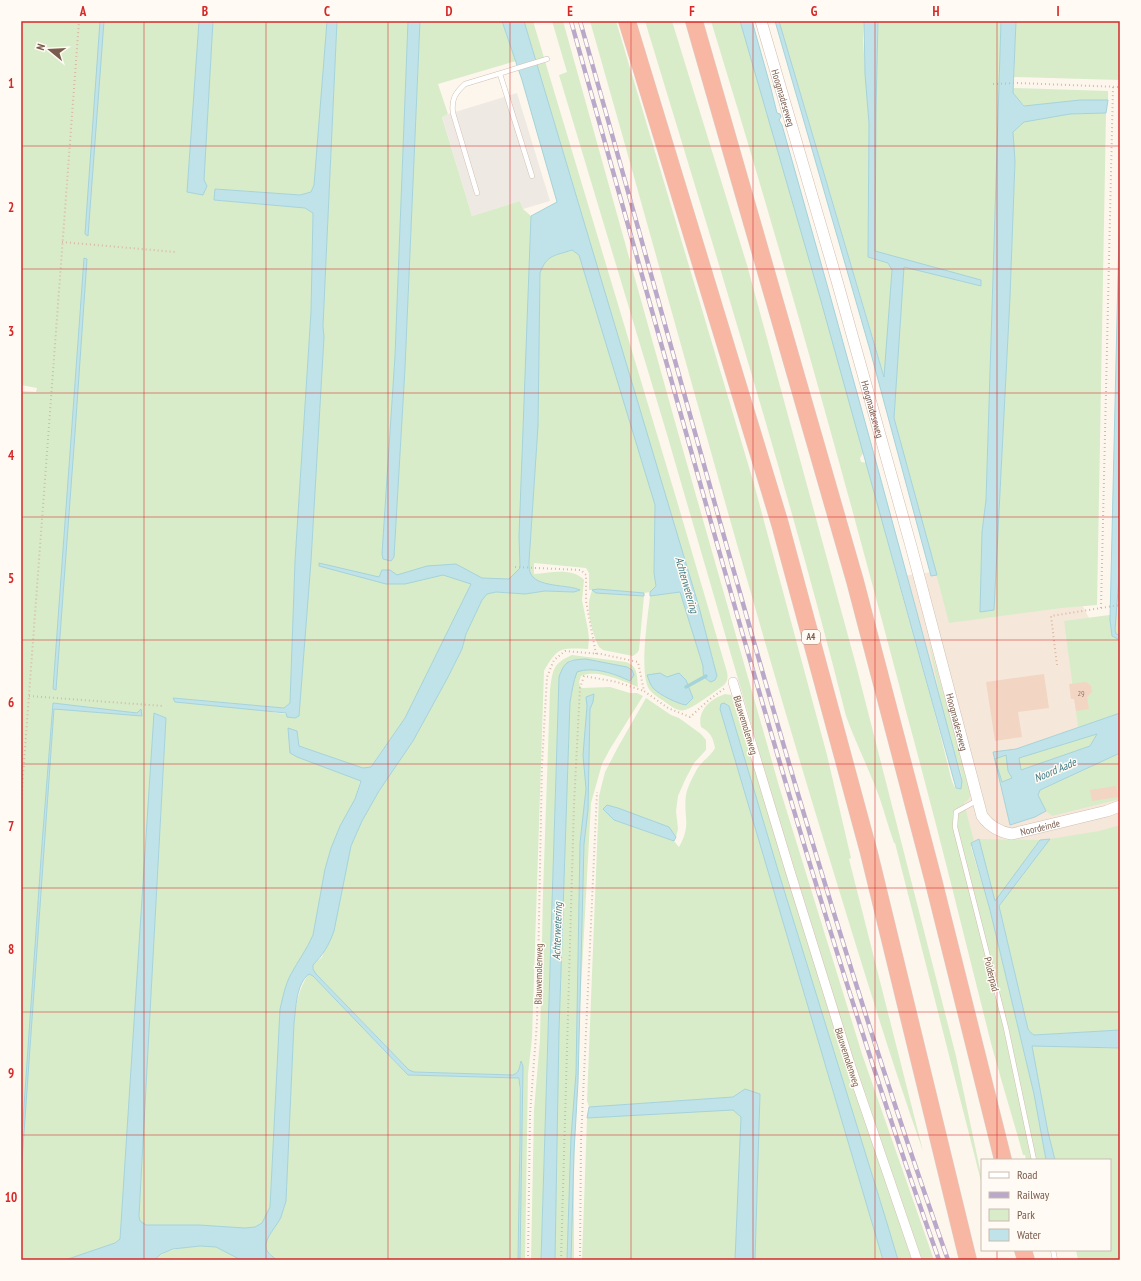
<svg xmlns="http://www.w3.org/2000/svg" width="1141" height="1281" font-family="'PT Sans Narrow',sans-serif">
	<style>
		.residential { fill: #f5e8da }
		.industrial { fill: #efe9e4 }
		.green { fill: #d8ecc9 }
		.water { fill: #bfe3e8; stroke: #a5d3da; fill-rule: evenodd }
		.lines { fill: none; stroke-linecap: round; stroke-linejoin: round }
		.stream { stroke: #a5d3da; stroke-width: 3.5 }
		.building { fill: #f3d5c3 }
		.service-casing { stroke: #d1beb0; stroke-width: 5.5 }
		.minor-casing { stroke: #d1beb0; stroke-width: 10 }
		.tertiary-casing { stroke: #d1beb0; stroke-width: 12 }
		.motorway-casing { stroke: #dad1cd; stroke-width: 18 }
		.path { stroke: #d9b8a5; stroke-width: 2; stroke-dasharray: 1 3; stroke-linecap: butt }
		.service { stroke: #fff; stroke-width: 4.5 }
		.minor { stroke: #fff; stroke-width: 9 }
		.tertiary { stroke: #fff; stroke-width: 11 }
		.motorway { stroke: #f7b7a3; stroke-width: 17 }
		.rail-casing { stroke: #b9a8c9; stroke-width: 4.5 }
		.rail { stroke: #fffaf3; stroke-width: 3; stroke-dasharray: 9; stroke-linecap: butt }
		.grid { fill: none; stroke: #d62828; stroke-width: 1; stroke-opacity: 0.55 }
		.labels { text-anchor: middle; stroke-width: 3; stroke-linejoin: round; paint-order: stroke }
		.number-label { font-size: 8px; fill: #987a6a }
		.shield { fill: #fffaf3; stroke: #a28b7f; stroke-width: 1 }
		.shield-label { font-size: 9px; font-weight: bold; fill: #7a5c4d }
		.street-label { font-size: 10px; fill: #7a5c4d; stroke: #fffaf3 }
		.water-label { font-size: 11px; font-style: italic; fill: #437c86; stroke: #fffaf3 }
		.neatline { fill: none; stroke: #d62828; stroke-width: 1.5 }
		.grid-label { font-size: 13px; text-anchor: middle; font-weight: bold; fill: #d62828 }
	</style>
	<rect width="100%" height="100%" fill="#fdf6ec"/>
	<path class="residential" d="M1011 561 1078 597 1120 677V874L977 854 903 576Z"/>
	<path class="industrial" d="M517 93 550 201 523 209 520 201 472 216 442 116Z"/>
	<path class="green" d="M21 21H199L187 192 202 195 207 186 204 180 213 21H327L314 185 311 192 300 195 215 189 214 200 305 208 313 213 311 312 295 561 290 703 284 708 173 698 299 716 311 561 324 337 323 326 337 21H408L395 356 382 554 394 556 405 368 420 21H502L516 61 438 84 448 114 442 117 472 216 520 201 523 209 531 216 520 568 509 579 482 578 471 584 405 718 360 782 355 799 340 826 331 848 325 869 313 935C307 949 298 961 291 974 285 985 283 997 280 1009L270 1207 262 1223 255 1227 245 1228 199 1225H146L140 1221 139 1216 166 718 155 713 120 1239 115 1243 65 1260H21V1175L54 708 142 715 141 710 137 713 53 703 42 844 21 1150V391L36 392 37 388 21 385Z
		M524 21H533L677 501 727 672C728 677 728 681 724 685 714 692 695 707 685 710 678 712 671 706 665 702 660 698 653 695 649 689 639 673 648 616 650 596L680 592 703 666V675L714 663Z
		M552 21H563L677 429 779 786 862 1054 934 1260H922L853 1059 770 789 666 431 559 75 567 72Z
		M590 21H616L754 484 827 755 851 858 849 859 923 1151C887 1049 856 945 824 841 741 569 668 294 590 21Z
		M645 21H672L747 265 856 665 956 1056 982 1179V1185L895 843H894C889 829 885 814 880 799 870 771 856 744 846 716 787 482 715 252 645 21Z
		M711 21H740L865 450 860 458 861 462 868 463C892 569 926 672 951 778 953 783 954 790 960 789 966 779 958 764 955 754 942 715 936 674 927 634L968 784C970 792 973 798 964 803L974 841 971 843V847L990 910 1034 1094 1046 1160H1026L1025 1155H1023C1013 1119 1002 1083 992 1047 965 940 939 833 910 726 848 490 783 255 711 21Z
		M779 21H864L863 40 869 123 868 257 888 263 892 270 885 379Z
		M878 21H1001L986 500 982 532 980 611 994 610 1010 297 1015 161 1013 132 1024 122 1070 114 1106 113 1097 605 1062 608 949 623 933 562 894 418 904 267 981 286V280L875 252 876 108Z
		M1016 21H1120V80L1014 77Z
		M1013 88 1108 91V100H1080L1025 106 1013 94Z
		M572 250 579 255 655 505 654 573 656 586 650 592 644 593 598 589 644 596 639 650 637 653 633 656 603 650 599 647C593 635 588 617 589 603 589 599 591 594 592 590H589V573L586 568 534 563V574C549 573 573 567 584 580L582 600 588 630 589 639 588 649C561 648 558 646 544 671L532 1038 528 1074 525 1260H520L523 1066 520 1065C519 1071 518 1073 513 1075L414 1072 409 1070 316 974 313 969V965L322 957 338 911 351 846 362 821 379 791 413 741 447 679 462 649 466 634 482 600 487 594 496 592 525 594 545 591 574 592 579 590C568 583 535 589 530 572 529 569 529 565 529 562L538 426 540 273C547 254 555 256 572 250Z
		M1120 564V713L1078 727 1064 621 1117 614Z
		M572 655 626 662C638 666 637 676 638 687 622 681 598 669 581 676L579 682 580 686 582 688 610 687 630 693H637L643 696 610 749 602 764 591 803 576 1081 574 1172V1260H555L559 1031 570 702 574 679 577 671C595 667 614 674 630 681L627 667 586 659 570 660 559 677 541 1260H531L534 1110 540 1040 543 893 550 690C553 670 552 664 572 655Z
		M725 694 731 695 735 701 836 1035 912 1260H898L887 1223 780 877 729 706 720 709 883 1260H755L760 1094 745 1089 733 1097 589 1107 587 1101 599 796 605 772 618 747 646 698 671 715 679 718 701 734 706 740V750L694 763 685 780 678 796 676 811 678 829 676 837 673 832 614 820 674 841 679 847C692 824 683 817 686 795 688 785 693 777 697 769 702 761 711 756 715 748 713 737 710 732 701 727 697 711 710 699 725 694Z
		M1098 733 1090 746 1021 771 1019 758Z
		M1120 753V799L1052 816 1046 811 1038 795 1040 790Z
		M1007 755 1008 771 1012 778 1002 782 995 758Z
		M1120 825V1030L1034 1035 1031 1033 1028 1029 999 906 1050 839 1099 831Z
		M979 839 1040 840 995 902Z
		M309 974 313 976 408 1075 519 1078 520 1137 518 1260H277C273 1257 267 1253 266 1248 264 1239 278 1225 281 1217 283 1212 284 1206 286 1201L294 1023C296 1005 298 990 308 975Z
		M1032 1046 1120 1048V1260H1078L1076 1250H1110V1160H1055L1048 1132Z
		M733 1109 741 1117 735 1260H582L587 1118Z
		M200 1246 216 1247 241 1260H154C168 1248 182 1248 200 1246Z"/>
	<path class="water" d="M100 21H104L88 236 85 234Z
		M199 21H213L204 180 207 186 203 195 187 192Z
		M327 21H337L323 326 324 337 311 561 299 716 295 718 287 717 286 713 175 702 173 698 284 708 290 703 295 561 311 312 313 213 305 208 214 200 215 189 300 195 311 192 314 185Z
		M408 21H420L405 368 394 557 391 561 383 559 382 554 395 356Z
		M502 21H524L699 607 717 676 715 680 711 682C703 678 703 675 703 666L680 592 650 596V592L656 586 654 573 655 505 579 255 572 250C555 256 547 254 540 273L538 426 529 562C529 565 529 569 530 572 535 588 568 584 580 590L574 592 545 591 525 594 496 592 487 594 482 600 466 634 462 649 447 679 413 741 379 791 362 821 351 846 334 931C329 945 323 955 313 965V969L316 974 409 1070 414 1072 513 1075C520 1072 519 1068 521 1061L523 1066 520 1260H518L520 1137V1088L519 1078 408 1075 313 976 309 974C296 984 296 1008 294 1023L286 1201C284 1206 283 1212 281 1217 278 1225 264 1238 266 1248 267 1253 273 1257 277 1260H241L216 1247 200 1246 173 1249 161 1254 154 1260H65L115 1243 120 1239 154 713 166 718 139 1216 140 1221 146 1225H199L245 1228 255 1227 262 1223 270 1207 280 1009C283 997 285 985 291 974 298 961 307 949 313 935L325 869 331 848 340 826 355 799 361 781 297 757 290 753 288 728 297 731 299 746 363 768 371 767 405 718 471 584 443 575 405 584H386L319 566V563L379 577 382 570H390L397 575 427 566 456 564 482 578 509 579 520 568 519 536 531 216 557 202 522 80Z
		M740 21H752L770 85 777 113 780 114 781 117 779 120 782 125C844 343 904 562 962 781L961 789 956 788 821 301Z
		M775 21H779L884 377 892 270 888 263 868 257 869 123 865 74 864 21H878L876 108 875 251 981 280V286L904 267 894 418 937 575 931 576 870 350Z
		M1001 21H1016L1013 93 1024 106 1080 100H1108L1106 113 1070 114 1024 122 1013 132 1015 161 1010 297 994 610 980 612 982 532 986 500Z
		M1120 190V564L1115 630 1116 634 1120 635V640L1112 636 1110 620Z
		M84 258 87 259 75 433 56 690 53 689Z
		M598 589 644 593V596L596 593 592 590Z
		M586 659 627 667 632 670 634 675 630 681C615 674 594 666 577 672 573 682 572 692 570 702L559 1031 555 1260H541L559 677C565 660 569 660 586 659Z
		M660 673 667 677 679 673 686 680 693 698 686 705C678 704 660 695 654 689 650 685 649 680 647 675Z
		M594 694 593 702 590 709 588 810 584 844 578 1082 574 1152 571 1260H567L571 1137 576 1073 580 843 586 789 583 755 587 706 586 697Z
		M53 703 137 713 141 709 142 716 54 709 21 1175V1150L42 844Z
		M724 703 729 706 780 877 887 1223 898 1260H883L720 709 721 704Z
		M1120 713V753L1040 790 1038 795 1046 811 1035 817 1010 825 993 752 1016 749ZM1097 734 1090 746 1021 770 1019 758ZM1006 755 1008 771 1012 778 1002 782 995 759Z
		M607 805 618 808 669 827 676 837 674 841 614 820 603 809Z
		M979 839 995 901 1040 840 1050 839 999 906 1028 1029 1031 1033 1034 1035 1120 1030V1048L1032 1046 1048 1132 1055 1160H1046L1034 1094 990 910 971 843Z
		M745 1089 760 1094 755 1260H735L741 1117 733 1110 587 1118 589 1107 733 1097Z"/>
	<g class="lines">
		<path class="stream" d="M686 687 706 676"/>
	</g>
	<path class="building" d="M1044 674 1049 708 1018 712 1022 737 995 741 986 682Z
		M1086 682 1091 686 1092 692 1087 697 1089 709 1076 711 1074 699H1071L1069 684Z
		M1116 786 1118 797 1092 801 1090 790Z"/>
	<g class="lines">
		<g class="service-casing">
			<path id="service" d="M500 74 532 176
				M477 193 453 113C451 100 455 93 465 84L547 59
				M978 800 956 812 955 827 1006 1028 1034 1160
				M1053 1250 1055 1260"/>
		</g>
		<g class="minor-casing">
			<path id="minor" d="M733 682 790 871 851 1067 917 1260"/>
		</g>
		<g class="tertiary-casing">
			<g id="tertiary">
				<path id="s1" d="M761 21 837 281 911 546 982 816C990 827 999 832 1012 834L1107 811 1120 806"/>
			</g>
		</g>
		<g class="motorway-casing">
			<path id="motorway" d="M627 21 780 524 869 853 968 1260
				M694 21 855 581 933 879 1003 1160
				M1023 1250 1026 1260"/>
		</g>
		<path class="path" d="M993 84 1017 83 1120 87
			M62 242 175 252
			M515 567 581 570 586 575V601L596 654
			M1101 608 1120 605
			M1057 665 1051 616 1101 608 1113 87
			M29 696 163 706
			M21 803 79 21
			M528 1260 530 1114 537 1022 542 764 547 677 554 660 565 651 601 654 638 662 644 691 668 708 690 717 710 699 725 688
			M561 1260 574 804 580 688 584 676 617 682 644 691
			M580 1260 581 1141 597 792"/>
		<use href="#service" class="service"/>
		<use href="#minor" class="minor"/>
		<use href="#tertiary" class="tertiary"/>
		<use href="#motorway" class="motorway"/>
		<g class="rail-casing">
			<path id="rail" d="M571 21C617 186 663 351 709 515 779 765 852 1015 939 1260
				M580 21C698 435 804 854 948 1260"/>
		</g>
		<use href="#rail" class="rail"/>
	</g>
	<path class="grid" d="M144 21V1260M266 21V1260M388 21V1260M510 21V1260M631 21V1260M753 21V1260M875 21V1260M997 21V1160M21 146H1120M21 269H1120M21 393H1120M21 517H1120M21 640H1120M21 764H1120M21 888H1120M21 1012H1120M21 1135H1120M997 1250V1260"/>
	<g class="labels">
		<g class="number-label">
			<text x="1081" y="696">29</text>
		</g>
		<rect class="shield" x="802" y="630" width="18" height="14" rx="3"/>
		<g class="shield-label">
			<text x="811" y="640">A4</text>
		</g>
		<g class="street-label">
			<text dy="4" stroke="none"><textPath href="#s1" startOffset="80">Hoogmadeseweg</textPath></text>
			<text dy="4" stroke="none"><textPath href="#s1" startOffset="404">Hoogmadeseweg</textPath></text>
			<text dy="4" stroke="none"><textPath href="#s1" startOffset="728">Hoogmadeseweg</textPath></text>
			<text transform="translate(746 725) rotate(73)" y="4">Blauwemolenweg</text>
			<text dy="4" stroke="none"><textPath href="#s1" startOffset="890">Noordeinde</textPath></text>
			<text transform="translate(538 974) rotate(-89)" y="4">Blauwemolenweg</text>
			<text transform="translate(992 974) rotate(76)" y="4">Polderpad</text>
			<text transform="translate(848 1057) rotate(72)" y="4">Blauwemolenweg</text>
		</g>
		<g class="water-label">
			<text transform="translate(687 585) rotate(74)" y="4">Achterwetering</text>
			<text transform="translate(1055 770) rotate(-23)" y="4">Noord Aade</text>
			<text transform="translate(557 931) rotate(-88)" y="4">Achterwetering</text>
		</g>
	</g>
	<rect width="1141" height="1281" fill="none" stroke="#fffaf3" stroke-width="44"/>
	<rect x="981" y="1159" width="130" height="92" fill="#fffaf3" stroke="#cabbb1"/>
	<rect x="989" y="1172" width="20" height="6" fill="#ffffff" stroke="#cabbb1"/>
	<text x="1017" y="1179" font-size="12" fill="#7a5c4d">Road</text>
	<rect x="989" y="1192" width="20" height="6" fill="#b9a8c9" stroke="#cabbb1"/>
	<text x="1017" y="1199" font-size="12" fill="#7a5c4d">Railway</text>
	<rect x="989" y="1209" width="20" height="12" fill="#d8ecc9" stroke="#cabbb1"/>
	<text x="1017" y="1219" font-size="12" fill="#7a5c4d">Park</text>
	<rect x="989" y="1229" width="20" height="12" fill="#bfe3e8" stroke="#cabbb1"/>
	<text x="1017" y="1239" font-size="12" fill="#7a5c4d">Water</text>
	<g transform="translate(50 50) rotate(288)" stroke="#fffaf3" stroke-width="3" paint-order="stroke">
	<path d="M0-3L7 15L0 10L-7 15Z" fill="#7a5c4d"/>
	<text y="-6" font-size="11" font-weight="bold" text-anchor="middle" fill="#7a5c4d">N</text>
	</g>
	<rect x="22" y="22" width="1097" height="1237" class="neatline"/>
	<g class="grid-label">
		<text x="83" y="16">A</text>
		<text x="205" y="16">B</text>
		<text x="327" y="16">C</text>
		<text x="449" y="16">D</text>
		<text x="570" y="16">E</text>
		<text x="692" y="16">F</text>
		<text x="814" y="16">G</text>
		<text x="936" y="16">H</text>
		<text x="1058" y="16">I</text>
		<text x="11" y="88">1</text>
		<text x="11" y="212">2</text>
		<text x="11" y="336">3</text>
		<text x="11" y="460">4</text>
		<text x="11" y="583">5</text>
		<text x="11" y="707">6</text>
		<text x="11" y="831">7</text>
		<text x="11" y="954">8</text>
		<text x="11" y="1078">9</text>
		<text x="11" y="1202">10</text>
	</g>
</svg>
